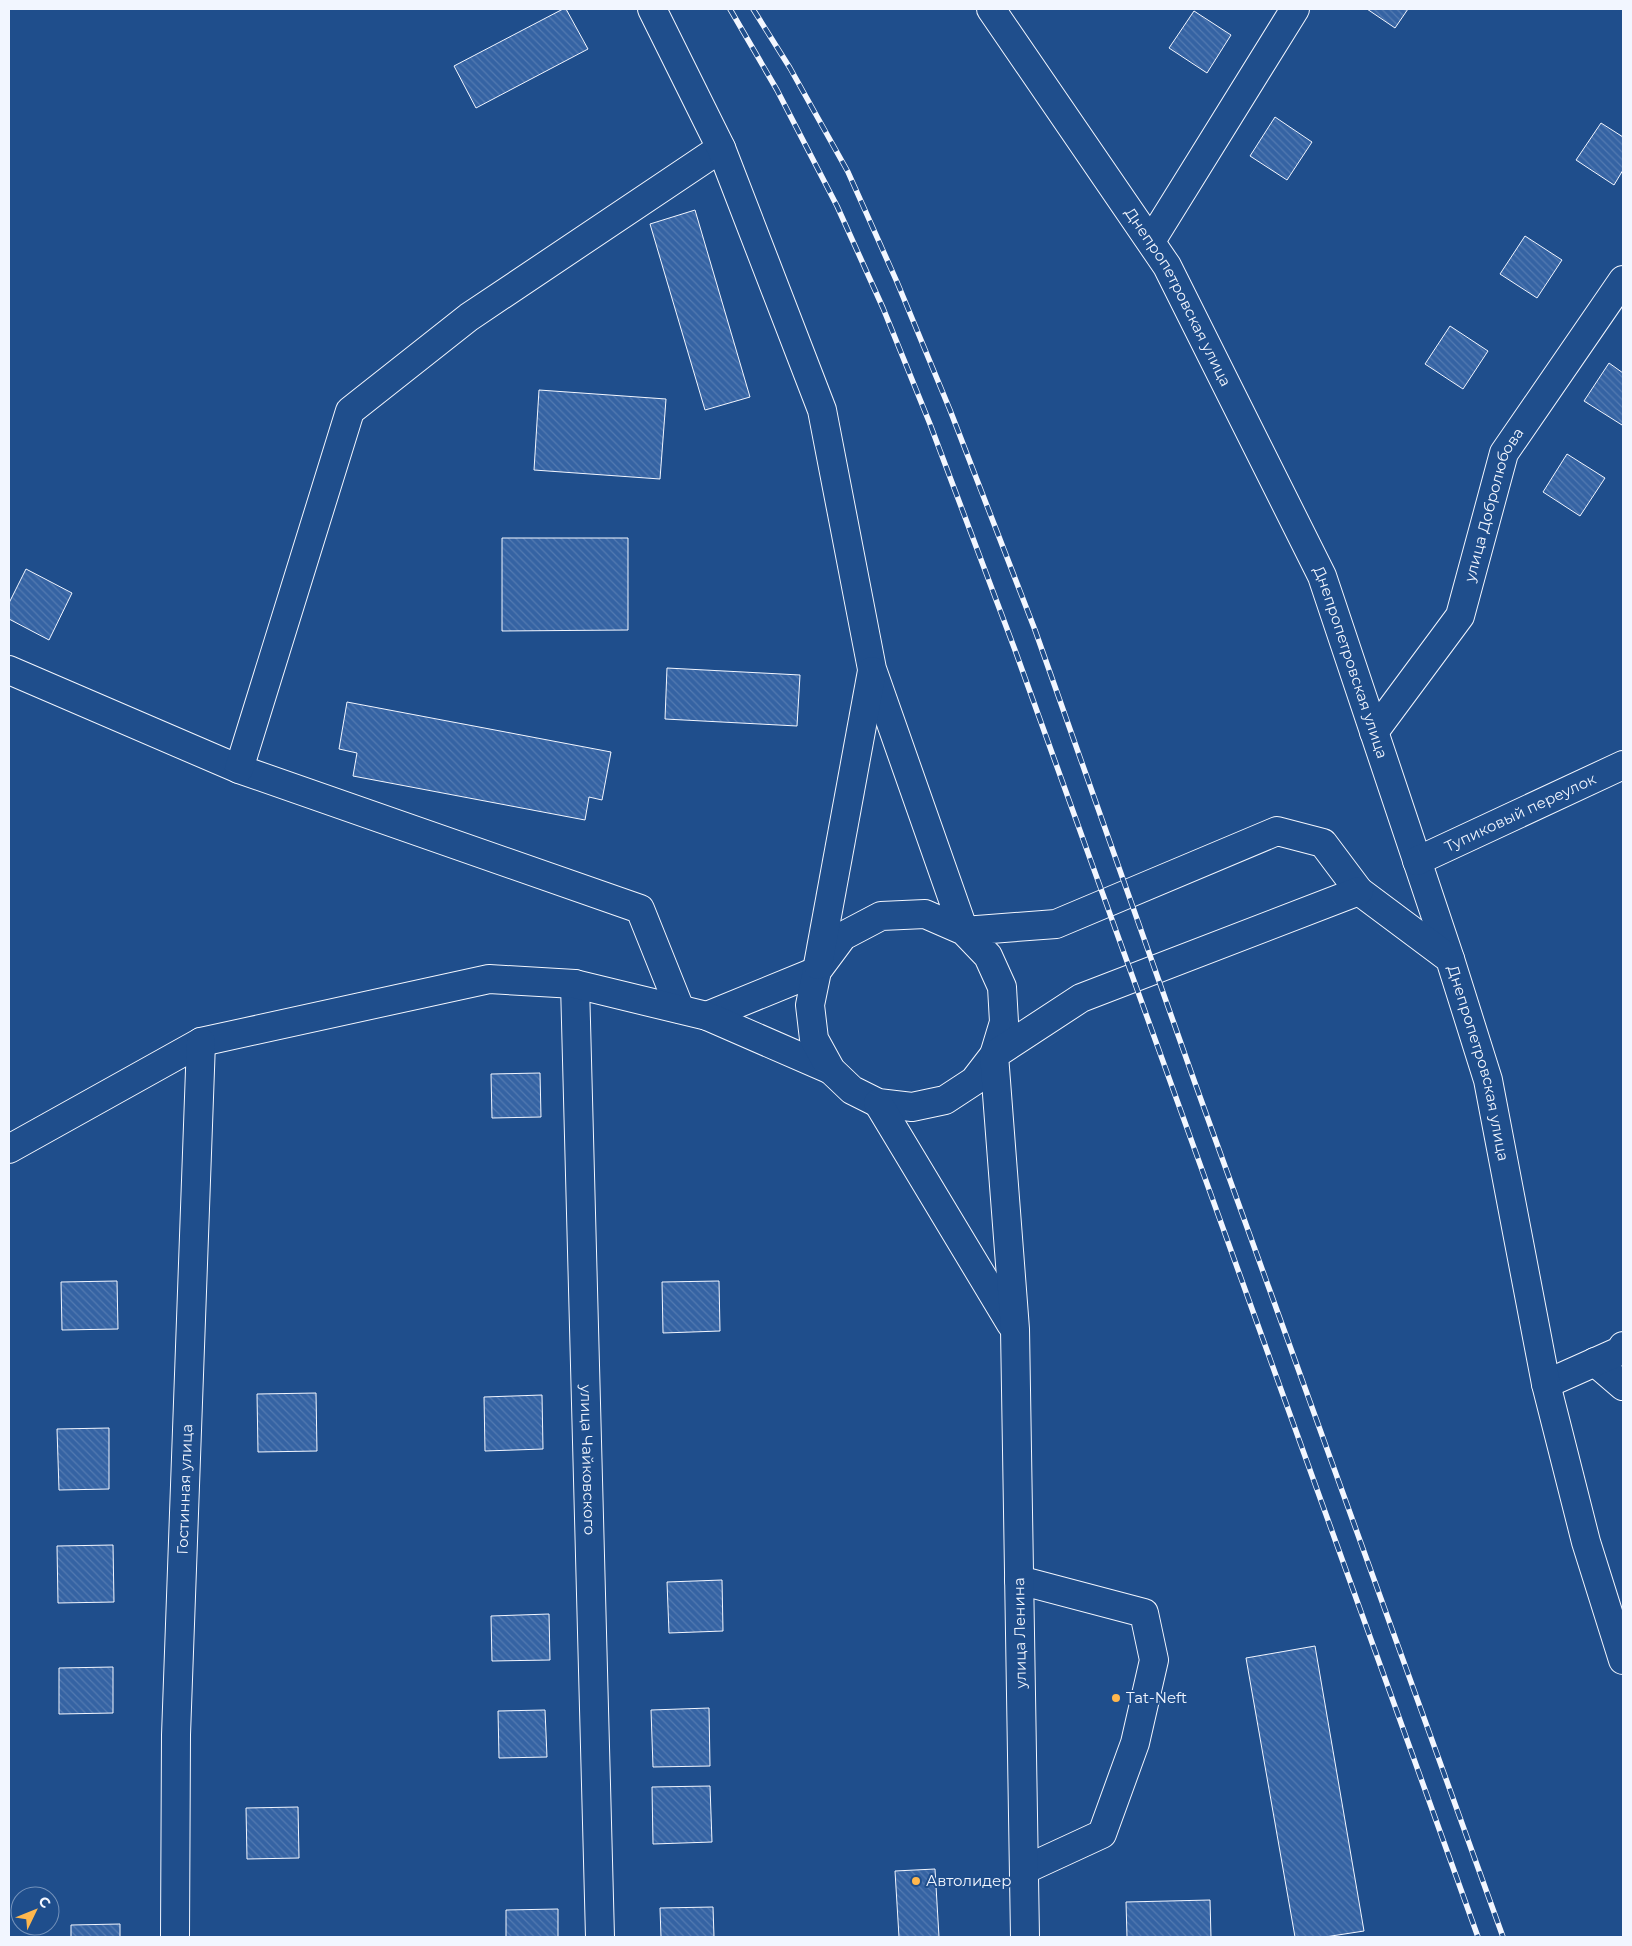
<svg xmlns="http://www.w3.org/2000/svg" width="1632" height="1946" font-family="Montserrat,sans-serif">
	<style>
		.building { fill: url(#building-back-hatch); stroke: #f2f6ff }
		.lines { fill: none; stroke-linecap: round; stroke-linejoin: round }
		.minor-casing { stroke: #f2f6ff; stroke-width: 30 }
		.major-casing { stroke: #f2f6ff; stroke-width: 30 }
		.minor { stroke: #1f4e8c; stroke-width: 28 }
		.major { stroke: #1f4e8c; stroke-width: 28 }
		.rail-casing { stroke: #f2f6ff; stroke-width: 5.5 }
		.rail { stroke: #1f4e8c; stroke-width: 4; stroke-dasharray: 11; stroke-linecap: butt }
		.poi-dot { fill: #ffb74d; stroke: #1f4e8c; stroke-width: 2 }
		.labels { text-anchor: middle; stroke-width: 4; stroke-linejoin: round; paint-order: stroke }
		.street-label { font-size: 15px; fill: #f2f6ff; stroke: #1f4e8c }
		.poi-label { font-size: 15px; fill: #f2f6ff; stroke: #1f4e8c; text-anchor: start }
	</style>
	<defs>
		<pattern id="building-back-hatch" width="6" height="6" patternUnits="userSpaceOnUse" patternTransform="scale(1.25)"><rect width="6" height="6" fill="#3563a3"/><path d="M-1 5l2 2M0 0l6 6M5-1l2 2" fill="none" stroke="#537ab1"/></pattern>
	</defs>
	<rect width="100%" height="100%" fill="#1f4e8c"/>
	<path class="building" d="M563 9H566L588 49 476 108 454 66Z
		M1367 9H1408L1395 28Z
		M1194 11 1231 35 1207 73 1169 48Z
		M1275 117 1312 142 1287 180 1250 156Z
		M1601 123 1623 137V170L1614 185 1576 160Z
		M695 210 750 397 705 410 650 224Z
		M1525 236 1562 260 1537 298 1500 274Z
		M1450 326 1488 351 1463 389 1425 364Z
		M1609 363 1623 373V423L1622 425 1584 401Z
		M539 390 666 399 660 479 534 470Z
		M1567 454 1605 478 1580 516 1543 492Z
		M502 538H628V630L502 631Z
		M26 569 72 593 49 640 9 619V603Z
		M667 668 800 675 797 726 665 719Z
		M347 702 611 752 602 800 589 797 585 820 353 776 357 753 339 749Z
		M540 1073 541 1117 492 1118 491 1074Z
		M117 1281 118 1329 62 1330 61 1282Z
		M719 1281 720 1331 663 1333 662 1282Z
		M316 1393 317 1451 258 1452 257 1394Z
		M542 1395 543 1449 485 1451 484 1397Z
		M109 1428V1489L59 1490 57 1429Z
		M113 1545 114 1602 58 1603 57 1546Z
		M722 1580 723 1631 669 1633 667 1582Z
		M549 1614 550 1660 492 1661 491 1616Z
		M1315 1646 1364 1931 1325 1937H1295L1246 1658Z
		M113 1667V1713L59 1714V1668Z
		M709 1708 710 1766 653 1767 651 1710Z
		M545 1710 547 1757 499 1758 498 1711Z
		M710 1786 712 1842 653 1844 652 1787Z
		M298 1807 299 1858 247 1859 246 1808Z
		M935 1869 939 1937H899L895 1871Z
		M1210 1900 1211 1937H1127L1126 1902Z
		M713 1907 714 1937H661L660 1908Z
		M558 1909V1937H506V1910Z
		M120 1924V1937H71V1925Z"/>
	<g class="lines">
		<g class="minor-casing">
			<g id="minor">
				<path id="s1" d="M991 9 1167 266 1322 576 1450 959"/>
				<path d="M1151 241 1295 9"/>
				<path d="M9 670 239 769 640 909 680 1009"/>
				<path id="s2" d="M1374 732 1460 616 1504 453 1623 280"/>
				<path d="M239 769 350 411 469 317 721 148"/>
				<path id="s3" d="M1417 861 1623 765"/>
				<path id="s4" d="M575 984 600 1937"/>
				<path d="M707 1016 817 971"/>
				<path d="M9 1149 201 1042 489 979 575 984 707 1016 831 1070"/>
				<path d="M1595 1362 1623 1386"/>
				<path d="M1546 1384 1620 1351 1623 1346"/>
				<path d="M1019 1580 1144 1613 1154 1660 1135 1743 1102 1834 1024 1870"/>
				<path id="s5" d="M175 1937 176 1735 201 1042"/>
			</g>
		</g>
		<g class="major-casing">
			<g id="major">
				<path id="s6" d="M652 9 721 148 822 410 872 669 964 931 988 956 1002 987 1004 1022 994 1055 974 1081 945 1100 912 1107 878 1103 852 1090 831 1070 814 1039 810 1005 817 971 843 936 881 916 925 914 964 931 1056 924 1277 831 1323 843 1359 891 1450 959 1488 1080 1546 1384 1586 1542 1623 1660"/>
				<path d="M818 965 872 671"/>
				<path d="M878 1103 1011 1324"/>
				<path d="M1025 1937 1015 1329 994 1055 1081 998 1359 891"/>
			</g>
		</g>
		<use href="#minor" class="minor"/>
		<use href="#major" class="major"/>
		<g class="rail-casing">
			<path id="rail" d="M730 9 777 90 837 206 883 308 930 424 1015 650 1478 1937
				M753 9 790 68 848 172 897 282 950 410 1035 630 1195 1083 1503 1937"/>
		</g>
		<use href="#rail" class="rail"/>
	</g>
	<g class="poi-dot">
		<circle cx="1116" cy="1698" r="5"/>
		<circle cx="916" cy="1881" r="5"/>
	</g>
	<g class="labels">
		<g class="street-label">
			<text dy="5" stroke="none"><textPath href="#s1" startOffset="344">Днепропетровская улица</textPath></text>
			<text dy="5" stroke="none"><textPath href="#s2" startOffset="261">улица Добролюбова</textPath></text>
			<text dy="5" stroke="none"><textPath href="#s1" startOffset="749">Днепропетровская улица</textPath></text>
			<text dy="5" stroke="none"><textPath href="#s3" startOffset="114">Тупиковый переулок</textPath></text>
			<text dy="5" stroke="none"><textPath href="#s6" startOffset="2248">Днепропетровская улица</textPath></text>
			<text dy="5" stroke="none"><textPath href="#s4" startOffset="476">улица Чайковского</textPath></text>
			<text dy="5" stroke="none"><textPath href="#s5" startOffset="448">Гостинная улица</textPath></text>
			<text transform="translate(1020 1633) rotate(-91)" y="5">улица Ленина</text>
		</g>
		<g class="poi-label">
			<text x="1126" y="1703">Tat-Neft</text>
			<text x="926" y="1886">Автолидер</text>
		</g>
	</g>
	<rect width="1632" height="1946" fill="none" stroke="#f2f6ff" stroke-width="20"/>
	<g transform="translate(35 1911) rotate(47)"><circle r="24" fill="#1f4e8c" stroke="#7391ba"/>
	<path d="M0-4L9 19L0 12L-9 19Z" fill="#ffb74d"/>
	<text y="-8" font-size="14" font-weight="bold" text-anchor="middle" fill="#f2f6ff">С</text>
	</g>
</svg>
